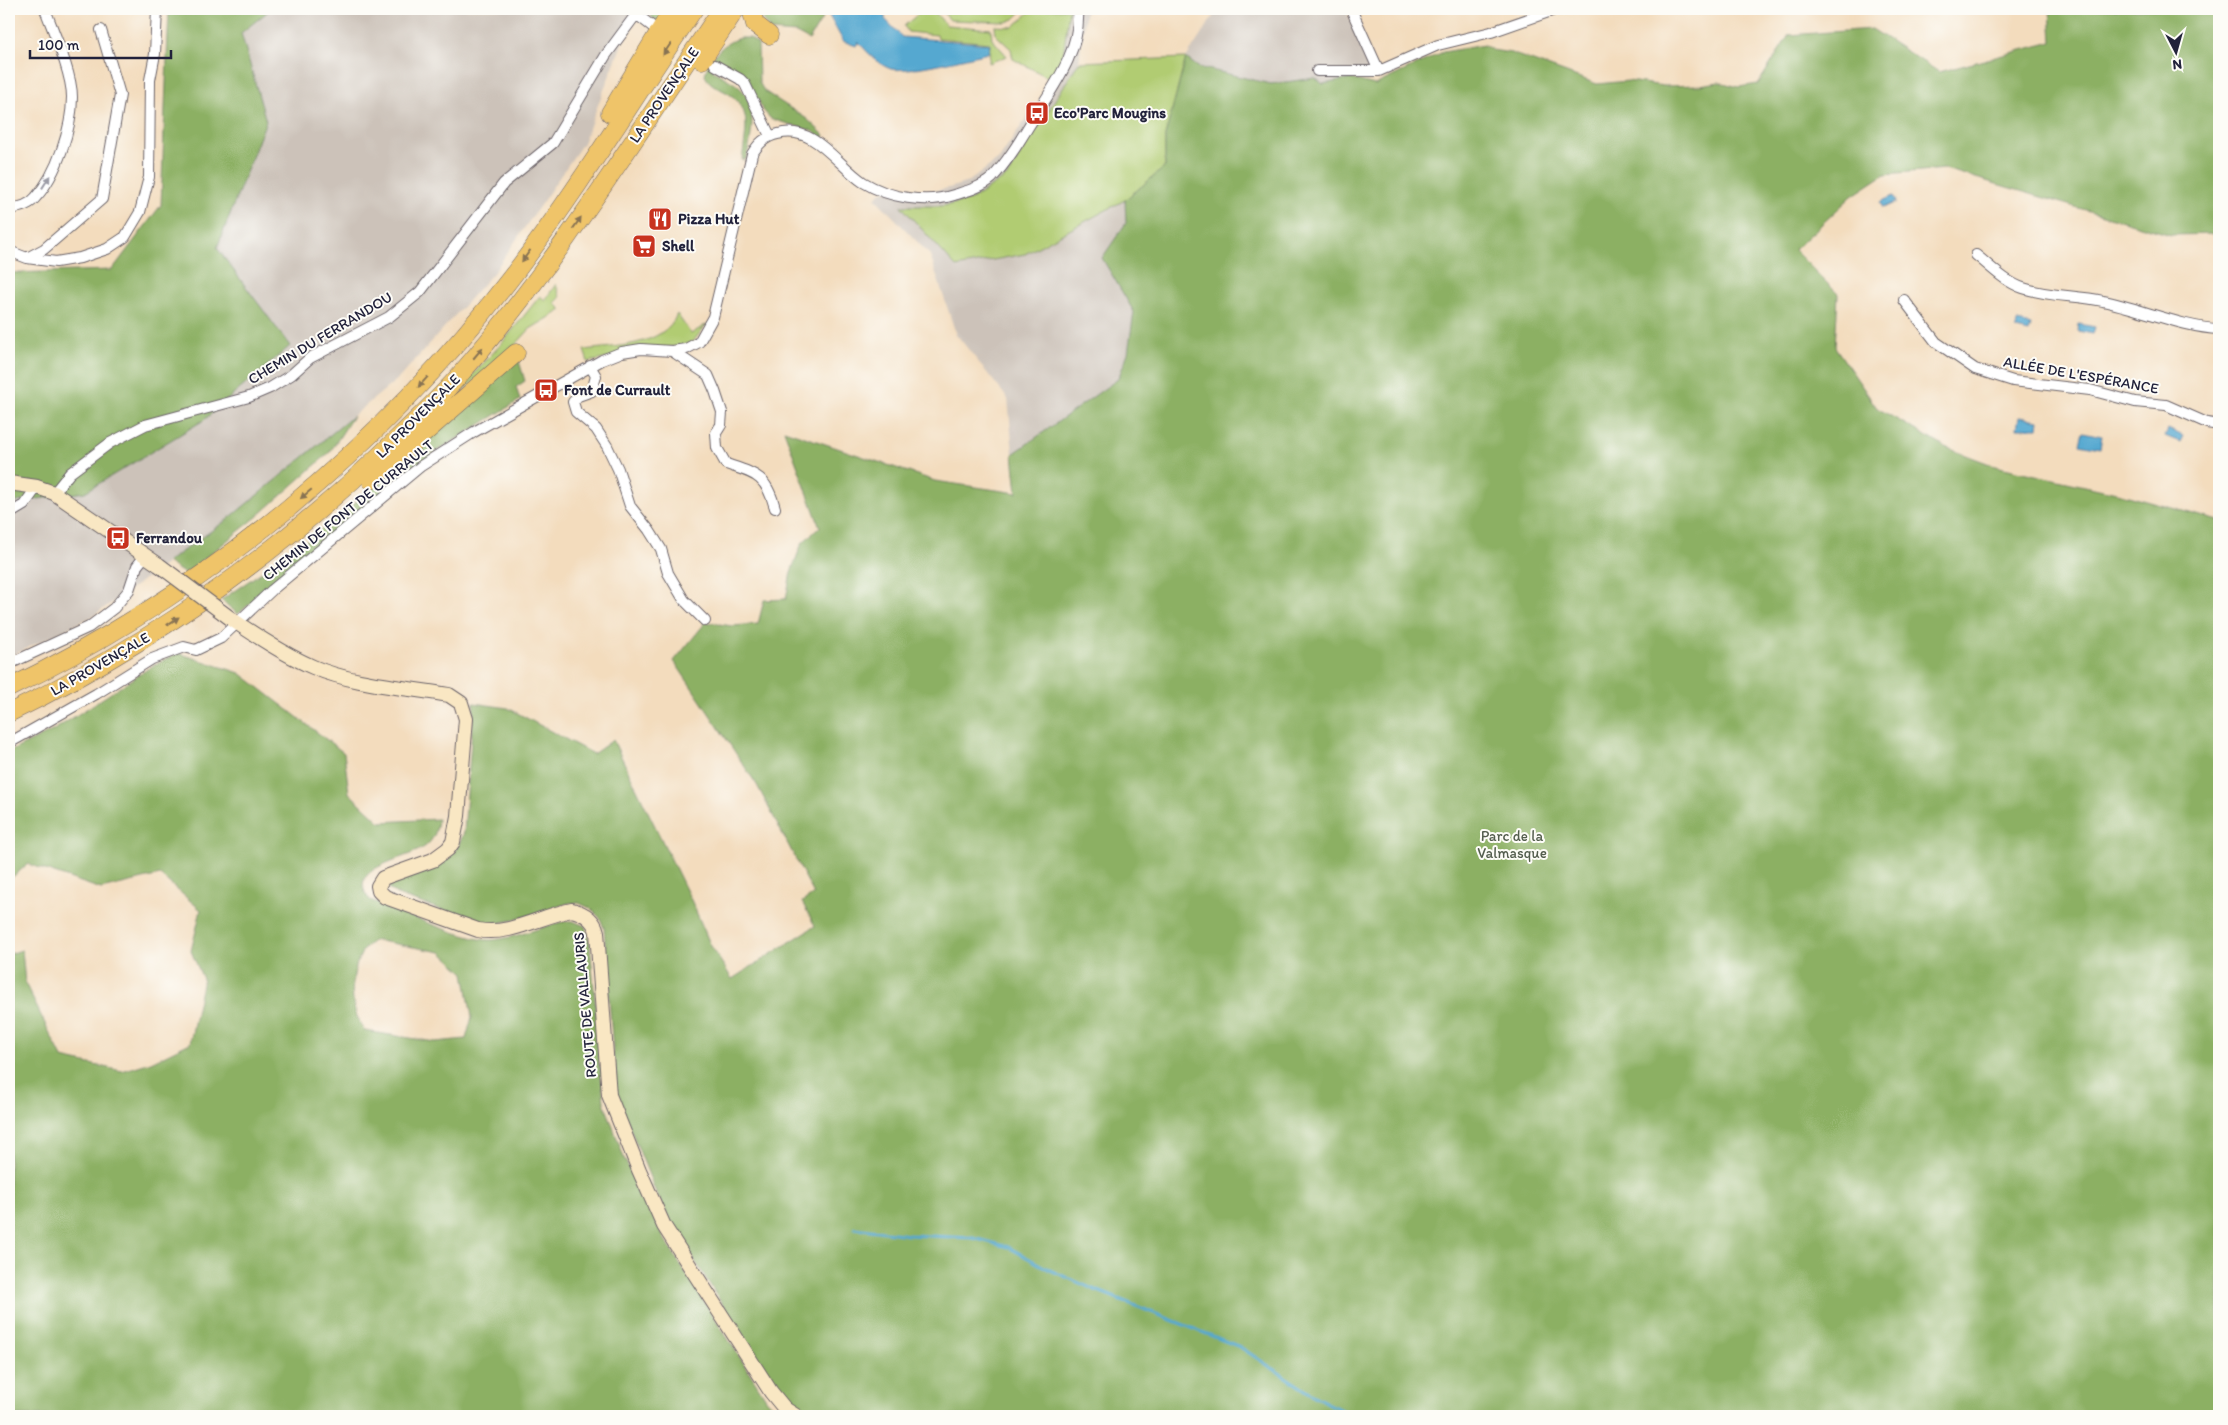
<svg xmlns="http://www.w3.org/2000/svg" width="2228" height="1425" font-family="Itim,sans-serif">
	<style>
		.industrial { fill: #ccc2b9 }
		.green { fill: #b1cc72; stroke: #6a7756 }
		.forest { fill: #8cb064; stroke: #576950; fill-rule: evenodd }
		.water { fill: #54a8d0; stroke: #3b6586 }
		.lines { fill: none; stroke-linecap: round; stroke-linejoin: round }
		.stream { stroke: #54a8d0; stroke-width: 3 }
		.street-casing { stroke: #6b6368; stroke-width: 12 }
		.secondary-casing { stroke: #6b6368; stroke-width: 16 }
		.highway-casing { stroke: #6b6368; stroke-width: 19 }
		.street { stroke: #fff; stroke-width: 10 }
		.secondary { stroke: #f9e7c3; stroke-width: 14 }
		.highway { stroke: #efc469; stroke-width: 18 }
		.secondary-bridge-casing { stroke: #6b6368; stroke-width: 16; stroke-linecap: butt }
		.secondary-bridge { stroke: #f9e7c3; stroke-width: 14 }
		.oneway { fill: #887352 }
		.oneway2 { fill: #9c9ca7 }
		.labels { text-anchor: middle; stroke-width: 4; stroke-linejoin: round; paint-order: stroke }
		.street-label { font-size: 15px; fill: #22223b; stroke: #fdfcf7 }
		.poi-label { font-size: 15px; font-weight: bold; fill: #22223b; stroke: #fdfcf7; text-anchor: start }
		.park-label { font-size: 15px; fill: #545e4e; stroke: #fdfcf7 }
	</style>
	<rect width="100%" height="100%" fill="#fdfcf7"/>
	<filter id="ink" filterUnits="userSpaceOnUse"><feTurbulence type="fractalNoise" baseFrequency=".02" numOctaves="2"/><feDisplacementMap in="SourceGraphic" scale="10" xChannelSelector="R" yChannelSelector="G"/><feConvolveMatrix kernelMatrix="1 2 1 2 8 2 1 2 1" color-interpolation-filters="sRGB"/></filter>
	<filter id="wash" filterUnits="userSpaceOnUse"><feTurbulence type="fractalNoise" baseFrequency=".0096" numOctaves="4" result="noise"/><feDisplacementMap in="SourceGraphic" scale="20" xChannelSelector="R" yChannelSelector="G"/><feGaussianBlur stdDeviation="1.12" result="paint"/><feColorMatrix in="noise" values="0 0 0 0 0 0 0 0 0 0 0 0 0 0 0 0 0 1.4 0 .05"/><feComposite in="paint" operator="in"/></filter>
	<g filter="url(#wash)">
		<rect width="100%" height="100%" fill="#f3dcbd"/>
		<path class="industrial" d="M271 9H647L626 34 583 143 494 272 399 378 227 520 93 616 9 657V507L289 346 217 248 266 121 241 33Z
			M1069 9H1086L1079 62 1186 58 1218 9H1345L1374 68 1351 79 1323 84H1271L1198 67 1186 58 1165 136 1126 200V223L1102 258 1134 312 1128 353 1118 379 1013 454 1008 399 956 334 930 255 875 198 888 186 907 191 928 192 949 188 968 182 999 159 1062 65Z"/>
		<path class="green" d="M924 9H932L946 25 991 29 992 39 1007 56 989 63 990 43 938 38 937 35 908 32 904 26Z
			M940 9H956L958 11 960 9H1024L1014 19 1006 22 950 20Z
			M1033 9H1069L1062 65 1051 79 1013 59 1011 49 996 35 995 26 1013 27Z
			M1186 58 1165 136V167L1125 200 1025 254 956 267 901 206H943L971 200 1007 176 1079 62Z
			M556 284 560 298 555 303 562 310 530 329 505 356 447 403 502 343 540 296 545 300Z
			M677 314 691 334 707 324 692 343 588 362 584 350C613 346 664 347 677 314Z"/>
		<path class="forest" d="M169 9H271L241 33 266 121 217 248 290 346 204 420 85 492 17 502 9 507V273L112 270 161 205Z
			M648 9H668L660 23 653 19Z
			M756 9H826L825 14 809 40 796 33 770 31Z
			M2050 9H2201L2202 13 2219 11V234L2171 235 1945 169 1885 174 1852 196 1794 250 1838 294 1835 347 1877 408 1945 447 1995 466 2121 494 2219 521V1416H814L799 1409 785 1397 753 1352 672 1225 657 1195 616 1093 604 928 600 918 590 908 579 903H569L514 920 488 925 400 896 389 889V885L391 882C426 871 451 871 464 832L474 703 508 708 593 754 613 740 692 902 711 946 732 979 815 926 802 902 814 894 757 785 674 661 706 622 732 626 758 624 764 600 786 599 791 572 802 543 820 527 784 430 935 481 1017 493 1013 454 1118 379 1128 353 1134 312 1102 258 1126 223 1125 200 1165 167V136L1186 58 1198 67 1271 84 1315 78 1323 84 1351 79 1375 85 1443 52 1484 45 1492 50 1511 53 1597 84 1628 81 1664 86 1700 85 1719 82 1739 87 1758 84 1789 35 1872 29 1939 72 2052 42Z
			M740 38H750L758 44 759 82 764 91 807 119 824 135 822 139 813 131 771 119 763 110 747 78 718 61 712 70C721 76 735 82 742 90 758 107 751 140 746 159L742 160C746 130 754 105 722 90 715 86 708 83 705 75 708 58 724 42 740 38Z
			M518 358 525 381 516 387 520 400 432 454 313 550 238 614 221 600 304 543 360 499Z
			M353 416 330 452 258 516 185 574 167 562 227 520Z
			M178 653 240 673 344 753 349 793 380 822 438 819C437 829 435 837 428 844 413 860 341 865 370 900 397 910 465 941 491 940 517 938 540 927 566 921H573L585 926 590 943 604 1102 624 1158 665 1240 767 1400 784 1416H9V954L22 950 25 983 62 1058 122 1071 151 1062 190 1043 203 979 191 951 201 910 160 875 101 889 28 864 9 880V752L54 730 154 665ZM374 940 441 952 464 973 472 1017 466 1039 435 1042 365 1031C349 1009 349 978 361 954 363 948 370 944 374 940Z"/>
		<path class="water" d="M829 9H885V19L902 37 990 44 988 53C970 57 906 73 891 69 878 65 868 52 858 42L856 46 843 41 827 12Z
			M1893 196 1896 202 1883 208 1880 202Z
			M2017 322 2031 325 2029 332 2016 329Z
			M2079 324 2095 327 2093 334 2078 331Z
			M2019 417 2039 420 2038 428H2017Z
			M2168 429 2183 436 2180 442 2165 436Z
			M2083 432 2102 436 2100 448 2080 444Z"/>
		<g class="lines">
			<path class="stream" d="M855 1228 909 1235 973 1238 1008 1247 1050 1270 1093 1289 1240 1347 1316 1397 1347 1413 1363 1416"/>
		</g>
	</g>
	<g filter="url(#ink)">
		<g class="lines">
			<g class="street-casing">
				<path id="street" d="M1351 9 1379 71 1438 45 1491 32 1557 9
					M636 14 653 27
					M715 65 740 79 745 84 770 136
					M1317 71H1379
					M9 209C18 208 30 205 36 197 57 174 72 128 72 97 72 73 53 31 45 9
					M9 251 27 258 44 249 102 199 120 95 101 30
					M1976 255C1991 267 2005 282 2023 288 2050 297 2076 295 2103 301 2139 308 2184 328 2219 329
					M27 258 56 262 80 258 107 249 125 237 140 212 149 177 150 80 155 54 157 9
					M1904 300 1936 342 1975 369 2013 381 2090 390 2135 402 2166 405 2207 423 2219 425
					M672 351 708 375 715 391 722 412 721 425 716 433 717 448 726 464C756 474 766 475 775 508
					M590 366 596 376 592 391 578 396 573 402 576 412 596 429 607 446 618 469 630 506 649 530 661 549 668 573 684 600 705 621
					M54 493 70 473 110 443 145 425 249 397 270 388 291 375 310 358 389 317 420 292 504 183 553 143 606 55 640 9
					M9 514 24 505 37 487
					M9 664 89 627 114 608 129 590 137 566 145 556
					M9 743 96 694 152 659 184 647 196 650 221 638 272 590 421 466 474 432 602 360 622 352 641 349 672 351 686 349 699 342 713 317 752 154C759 143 765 137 778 134 814 124 837 165 863 182 889 198 926 204 954 195 967 191 982 187 992 178 1009 160 1022 137 1035 116 1056 83 1081 49 1078 9"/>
			</g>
			<g class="secondary-casing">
				<path id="secondary" d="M9 483 37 487 54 493 159 565
					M230 618C256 636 283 654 313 667 355 685 405 687 449 695L461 703 466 719 458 816 453 842 448 849 433 860 383 878 378 886 379 891 385 897 478 930C510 936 540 916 572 910 584 913 594 919 597 932L609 1095 639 1170 664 1226 771 1392 785 1409 796 1416"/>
			</g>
			<g class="highway-casing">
				<path id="highway" d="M751 9 755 24 769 35
					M702 60 736 9
					M610 113 673 9
					M371 480 516 353
					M9 688C209 591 382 447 517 270 580 186 635 96 694 9
					M9 713C149 645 272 559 384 451 409 427 434 404 457 378 557 264 637 134 722 9"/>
			</g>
			<use href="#street" class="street"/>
			<use href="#secondary" class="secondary"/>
			<use href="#highway" class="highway"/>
			<g class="secondary-bridge-casing">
				<path id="secondary-bridge" d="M159 565 230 618"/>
			</g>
			<use href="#secondary-bridge" class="secondary-bridge"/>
		</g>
		<defs><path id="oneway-solid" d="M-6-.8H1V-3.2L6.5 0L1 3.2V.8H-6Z" transform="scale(1.25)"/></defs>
		<g class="oneway">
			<use href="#oneway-solid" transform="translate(667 49) rotate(124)"/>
			<use href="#oneway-solid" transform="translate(577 223) rotate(-55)"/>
			<use href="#oneway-solid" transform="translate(526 256) rotate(126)"/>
			<use href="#oneway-solid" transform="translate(478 353) rotate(-50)"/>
			<use href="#oneway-solid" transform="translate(423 382) rotate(132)"/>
			<use href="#oneway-solid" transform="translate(306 494) rotate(140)"/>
			<use href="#oneway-solid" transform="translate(173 621) rotate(-33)"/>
		</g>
		<use class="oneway2" href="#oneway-solid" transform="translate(46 182) rotate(-58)"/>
	</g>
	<defs>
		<g id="bus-square" transform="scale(1.25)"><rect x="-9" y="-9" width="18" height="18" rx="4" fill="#c8321e" stroke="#fdfcf7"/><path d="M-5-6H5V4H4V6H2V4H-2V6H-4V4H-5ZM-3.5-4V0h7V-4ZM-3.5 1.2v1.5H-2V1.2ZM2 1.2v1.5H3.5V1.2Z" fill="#fff"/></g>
		<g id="restaurant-square" transform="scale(1.25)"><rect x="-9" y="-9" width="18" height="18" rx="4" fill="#c8321e" stroke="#fdfcf7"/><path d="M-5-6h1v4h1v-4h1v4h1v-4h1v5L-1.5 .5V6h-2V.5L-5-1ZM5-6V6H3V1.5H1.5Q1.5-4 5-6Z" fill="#fff"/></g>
		<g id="supermarket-square" transform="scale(1.25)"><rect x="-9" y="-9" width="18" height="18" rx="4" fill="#c8321e" stroke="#fdfcf7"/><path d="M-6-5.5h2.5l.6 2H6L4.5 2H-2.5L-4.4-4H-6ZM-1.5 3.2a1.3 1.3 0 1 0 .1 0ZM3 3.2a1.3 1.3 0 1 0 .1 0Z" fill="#fff"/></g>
	</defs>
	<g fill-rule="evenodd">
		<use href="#bus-square" x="1037" y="113"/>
		<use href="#restaurant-square" x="660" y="219"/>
		<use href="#supermarket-square" x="644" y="246"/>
		<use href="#bus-square" x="546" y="390"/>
		<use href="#bus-square" x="118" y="538"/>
	</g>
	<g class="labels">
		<g class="street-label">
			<text transform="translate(664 95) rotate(-56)" y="5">LA PROVENÇALE</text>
			<text transform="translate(320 338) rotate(-31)" y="5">CHEMIN DU FERRANDOU</text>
			<text transform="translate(2081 375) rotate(10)" y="5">ALLÉE DE L'ESPÉRANCE</text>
			<text transform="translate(418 416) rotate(-45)" y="5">LA PROVENÇALE</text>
			<text transform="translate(348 510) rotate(-39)" y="5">CHEMIN DE FONT DE CURRAULT</text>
			<text transform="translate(100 664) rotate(-30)" y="5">LA PROVENÇALE</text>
			<text transform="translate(585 1005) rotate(-95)" y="5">ROUTE DE VALLAURIS</text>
		</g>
		<g class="poi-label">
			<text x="1054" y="118">Eco'Parc Mougins</text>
			<text x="678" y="224">Pizza Hut</text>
			<text x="662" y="251">Shell</text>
			<text x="564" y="395">Font de Currault</text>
			<text x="136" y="543">Ferrandou</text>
		</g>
		<g class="park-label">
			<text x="1512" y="841">Parc de la<tspan x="1512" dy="17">Valmasque</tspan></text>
		</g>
	</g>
	<rect width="2228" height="1425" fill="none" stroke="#fdfcf7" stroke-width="30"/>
	<g transform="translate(2176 52) rotate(174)" stroke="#fdfcf7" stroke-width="4" paint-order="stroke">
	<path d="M0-4L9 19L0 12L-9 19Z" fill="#22223b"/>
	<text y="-8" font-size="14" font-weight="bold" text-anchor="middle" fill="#22223b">N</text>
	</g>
	<path d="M30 50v8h141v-8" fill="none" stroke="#22223b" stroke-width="2.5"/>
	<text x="38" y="50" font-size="15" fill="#22223b" stroke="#fdfcf7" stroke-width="4" paint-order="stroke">100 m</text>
</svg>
